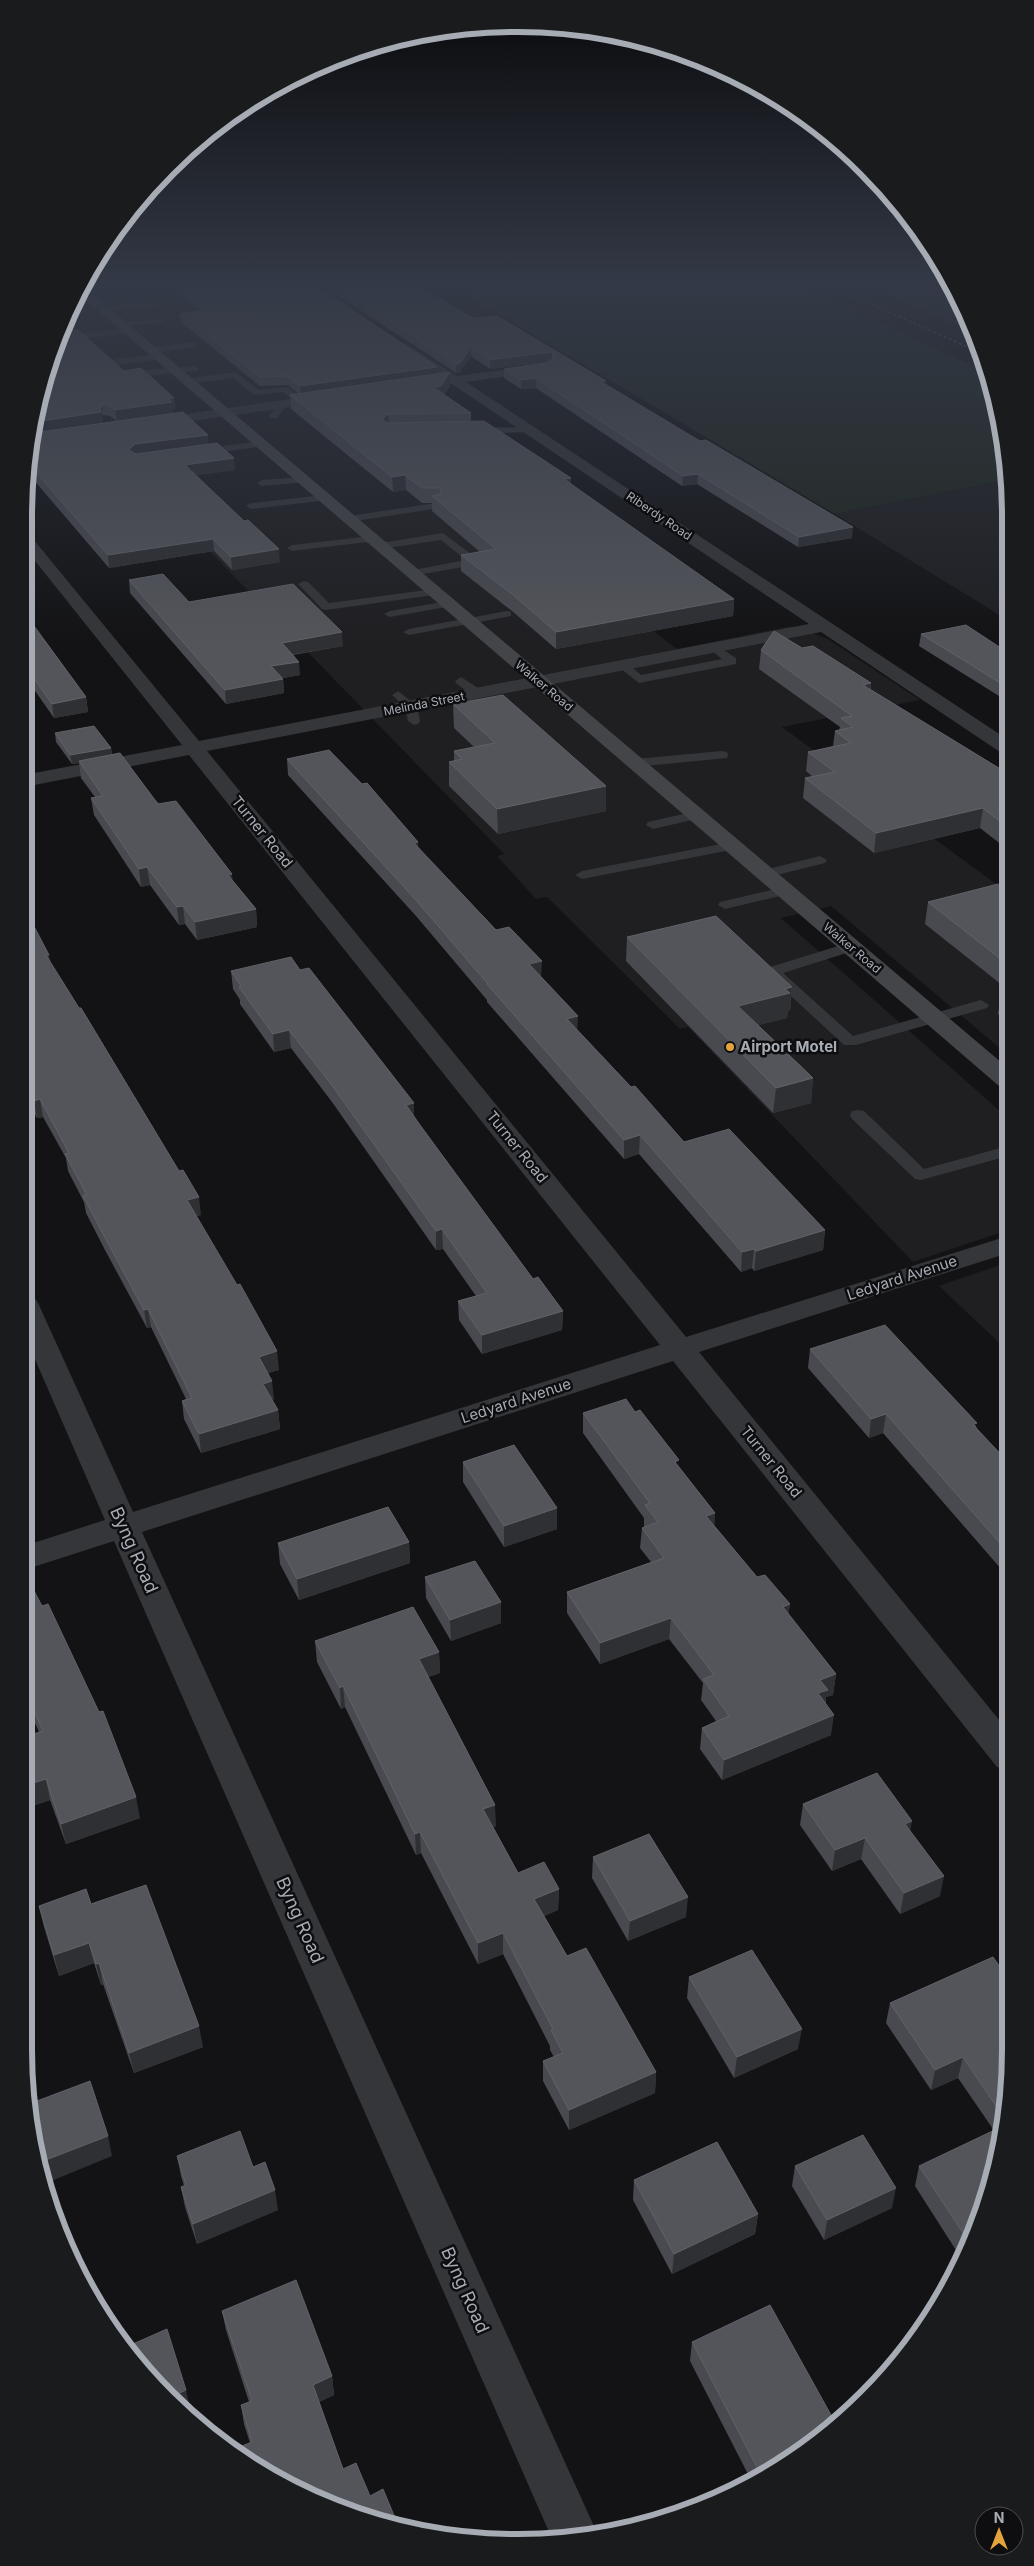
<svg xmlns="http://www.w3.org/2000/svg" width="1034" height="2566" font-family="Inter,sans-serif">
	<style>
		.built { fill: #1f1f22 }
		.green { fill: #202720 }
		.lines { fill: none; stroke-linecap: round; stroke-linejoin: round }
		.service { fill: #353639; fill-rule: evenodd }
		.minor { fill: #353639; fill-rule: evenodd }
		.secondary { fill: #434549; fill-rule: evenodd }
		.rail { stroke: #4c4e52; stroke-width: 2; stroke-dasharray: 3 2.5; stroke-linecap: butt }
		.wall { fill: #494a50; fill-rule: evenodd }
		.shaded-wall { fill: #2f3034 }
		.building { fill: #53555a; stroke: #606268 }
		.poi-dot { fill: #e3a43d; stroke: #0e0e10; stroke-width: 2 }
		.labels { text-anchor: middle; stroke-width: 5; stroke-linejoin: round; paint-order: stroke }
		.far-street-label { font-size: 12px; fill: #a6abb4; stroke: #0e0e10 }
		.street-label { font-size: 15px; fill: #a6abb4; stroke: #0e0e10 }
		.poi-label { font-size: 15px; font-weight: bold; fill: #a6abb4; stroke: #0e0e10; text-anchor: start }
		.near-street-label { font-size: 18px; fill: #a6abb4; stroke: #0e0e10 }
		.rim { fill: none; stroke: #a6abb4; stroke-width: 6 }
	</style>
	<rect width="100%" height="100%" fill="#131315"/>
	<path class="built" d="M83 285H196L677 649 792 626 828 639 920 700 782 727 1007 892 1008 1055 831 906 781 918 1008 1118V1230L913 1262 688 1027 680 1029 547 897 536 899 497 856 504 854 119 458 50 359Z
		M1006 480V619L835 514Z
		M1008 1262V1351L939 1286Z"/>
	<path class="green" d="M450 285H798L984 371 1006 452V480L835 514Z
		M865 285H950L974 332Z"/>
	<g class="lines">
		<path class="service" d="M158 301H161V305L104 311 100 309 104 307Z
			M165 319 166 321 162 323 122 326 118 324 122 322Z
			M130 328 134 331 133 333 58 341 60 336Z
			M193 342 196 343V347L152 353 148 350 152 347Z
			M161 354 165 357 164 359 115 365 111 362 115 359Z
			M195 366 199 369 198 371 136 377 132 374 136 371Z
			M235 372 259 390 288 387 306 402 298 404 283 392 254 395 233 378 189 384 185 381 189 378Z
			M279 403 287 405 277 418H271L269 416Z
			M529 427 534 430 532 432 473 434 468 431 473 428Z
			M261 441 264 442V446L200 455 195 452 200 449Z
			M304 477 309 480 308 482 262 486 257 483 262 480Z
			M324 495 328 496V500L251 509 246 506 251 503Z
			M436 503 440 504V508L349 522 344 519 349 516Z
			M443 533 479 560V564L412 576 408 575V571L466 560 441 540 381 549 376 546 381 543Z
			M372 536 377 539 376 541 292 551 287 548 292 545Z
			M304 581 308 582 329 603 434 589 440 592 434 595 326 610 322 609 300 586 298 584Z
			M448 601 452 602V606L390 617 384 614 390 611Z
			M507 611 511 612V616L409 635 403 632 409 629Z
			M713 643 736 658V664L639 683 616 665 618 662H626L641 675 722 659 707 647Z
			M461 677 481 690 483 693 481 696H473L457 684 455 681Z
			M398 691 417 706 420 721 418 724 414 725 408 721 405 707 392 695Z
			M722 751 727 752 728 755 727 758 635 767 628 763 635 759Z
			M696 811 701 812 703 815 701 818 653 829 646 825 648 822Z
			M731 842 736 843 738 846 736 849 582 879 575 875 582 871Z
			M820 856 827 860 825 863 765 878 758 874 760 871Z
			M784 887 789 888 791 891 789 894 725 909 718 905 720 902Z
			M851 942 859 947 856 950 783 973 853 1036 981 1000 989 1005 987 1008 856 1045H844L764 971 767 968Z
			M858 1110 864 1111 924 1169 1008 1146V1156L921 1180 915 1179 852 1119 850 1115 852 1111Z"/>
		<path class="minor" d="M405 343 457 376 547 364 548 367 547 370 542 371 466 382 1007 739V754L1000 752 821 632 207 751 686 1337 1008 1236V1253L699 1352 1009 1732 1010 1771 997 1767 673 1361 142 1532 598 2535 553 2541 114 1541 24 1570V1546L105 1520 24 1334V1294L34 1297 38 1303 133 1512 660 1345 189 755 24 787V775L182 745 24 547V532L29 534 199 741 809 624 452 384H441L439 381 443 378 401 350 399 347Z
			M327 394 332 395 334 398 332 401 151 427 144 423 151 419Z"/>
		<path class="secondary" d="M83 286 1008 1068V1088L999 1086 79 294Z"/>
		<path class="rail" d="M828 285 979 352"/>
	</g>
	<path class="wall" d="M167 285H315L437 367V374L450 386 444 395 471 413V422L571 478V484L734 599 733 616 556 649 512 611 461 571V555L480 552 432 511V503H422L406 490 393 492 291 409 290 395 298 393 288 385 260 386 181 322 180 314 200 311Z
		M322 285H413L432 296 473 318 497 316 605 385 852 538 798 547 697 484 682 486 536 388 521 389 504 378V369L547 362 490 369 471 356 459 373H456Z
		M70 331 124 371 174 398 175 409H173V414L209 444 235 470 196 475 280 562 232 570 214 551 109 568 27 472 28 452ZM103 415 110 416 116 421 103 423 102 417Z
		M129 580 189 602 343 646 293 655 300 675 283 678 284 693 226 704 130 593Z
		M24 605 34 626 86 697 88 712 54 718 24 675Z
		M921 634 1007 652V701L919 646Z
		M802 648 871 683V690L1007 773V849L980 828 874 853 803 798 805 778 813 777 806 771 808 752 833 746 835 731 839 730 840 727 759 669 761 650Z
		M453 704 606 811 498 834 449 786V762L454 761V751L474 747 454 728Z
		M55 733 111 748 112 755 233 881 256 909 257 927 197 940 185 924 179 925 150 885 141 887 94 815 91 798 95 797 81 778 79 763 72 764 56 742Z
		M287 759 418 842V848L541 977 577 1030 631 1087 684 1142 825 1230 823 1250 754 1271 752 1268 741 1272 639 1154 624 1159 487 1002V1000L416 916 288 775Z
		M1007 891 1008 1021 998 1014 1002 991 1007 989 925 924 928 902Z
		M24 907 50 962 201 1215 196 1216 279 1370 268 1373 274 1399 272 1400 278 1410 280 1429 201 1453 184 1419 182 1401 186 1399 151 1327 147 1328 105 1250 86 1213 84 1202 68 1171 66 1158 43 1117 37 1118 24 1095Z
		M627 937 792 987 790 1011H788L787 1018 758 1025 813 1078 811 1103 773 1113 626 961Z
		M231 971 414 1117 533 1279 563 1311 562 1330 482 1354 459 1320 458 1301 476 1296 443 1249 436 1250 332 1102 291 1048 274 1052 240 1004V1000L233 989Z
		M810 1349 976 1428 1009 1463V1567L1002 1570 883 1433 869 1438 808 1368Z
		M635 1412 715 1513 714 1526 757 1577 790 1604 788 1614 836 1674 833 1695 826 1697V1703L831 1735 722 1780 700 1749 702 1728 716 1721 701 1700 703 1683 669 1639 600 1664 567 1613V1592L651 1562 640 1548 642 1528 644 1527V1518L583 1433V1413Z
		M463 1462 557 1508V1529L504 1547 463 1482Z
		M409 1542 410 1563 299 1600 280 1564 278 1543Z
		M425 1577 501 1602V1623L451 1641 426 1598Z
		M24 1592 140 1818 66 1844 50 1800 24 1809V1737L39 1732 24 1699Z
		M315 1641 439 1652 440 1673 428 1677 496 1826 493 1827 518 1873 559 1889 558 1910 544 1916 567 1956 656 2072 655 2093 569 2130 543 2081V2061L554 2057 550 2050V2046L503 1954 478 1964 421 1853 416 1855 345 1707 341 1709 317 1662Z
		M803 1804 910 1831 940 1896 900 1914 861 1859 832 1871 800 1825Z
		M593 1857 686 1917 628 1941 592 1878Z
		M91 1904 203 2047 134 2073 103 1984 101 1985 94 1963 59 1976 44 1927 39 1906Z
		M993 1957 1006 2114 1004 2124 993 2129 958 2078 931 2090 886 2023 890 2003Z
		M689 1977 798 2049 734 2078 687 1998Z
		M177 2156 253 2167 278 2210 197 2244 185 2207 181 2187 184 2186 181 2176Z
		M795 2166 892 2208 824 2240 792 2186Z
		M919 2166 984 2207 961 2258 915 2186Z
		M634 2180 758 2214 755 2234 672 2274 633 2200Z
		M222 2311 332 2376 334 2395 319 2402 343 2469 398 2525 271 2476 244 2459 242 2446 250 2443 244 2424 241 2405 249 2402 226 2330Z
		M692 2342 764 2476 752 2482 690 2361Z"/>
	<path class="shaded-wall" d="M69 322 70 333 61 334 66 323Z
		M471 347V356L459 373H456V364Z
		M552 352V361L490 369V360Z
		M437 367V376L301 395 300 386Z
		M450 372V386L441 400 433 387Z
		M536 378V388L521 389V380Z
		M600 381H606L605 390Z
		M174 398 175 409H173V414L117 422 115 410Z
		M102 404 103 424 32 434 35 422 100 410Z
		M388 414 389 428 382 419Z
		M208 435 209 446 137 456 129 450 135 444Z
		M234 458 235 470 186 477 185 465Z
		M698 474 697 484 682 486 683 476Z
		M405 475 406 490 393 492 392 477Z
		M571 478V493L564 479Z
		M853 527 852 538 798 547 799 537Z
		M213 539 214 551 109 568 108 555Z
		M279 549 280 562 232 570 231 557Z
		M734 599 733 616 556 649V632Z
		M33 618 35 632 29 619Z
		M342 632 343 646 283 656 282 643Z
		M299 662 300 675 272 680 271 666Z
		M283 679 284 693 226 704 225 690Z
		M871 683 869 702 863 685Z
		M86 697 88 712 54 718 52 704Z
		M111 748 112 756 79 761V763L72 764 70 755Z
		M606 786V811L498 834 497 809Z
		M983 808 980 828 874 853 876 833Z
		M418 842 419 859 414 843Z
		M147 867 150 885 141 887 139 869Z
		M232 874 234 892 228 875Z
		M183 906 185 924 179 925 177 907Z
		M256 909 257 927 197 940 195 922Z
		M46 955H49L52 971Z
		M542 961 541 979 529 964Z
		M792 987 790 1011H788L787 1018 736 1031 738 1006 785 989Z
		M578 1016 577 1034 567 1019Z
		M289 1030 291 1048 274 1052 273 1034Z
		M813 1078 811 1103 773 1113 776 1088Z
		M40 1099 43 1117 37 1118 34 1101Z
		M414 1103V1121L406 1105Z
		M640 1135 639 1154 624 1159V1140Z
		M199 1197 201 1215 189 1218 187 1200Z
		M442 1229 443 1249 436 1250V1231Z
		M825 1230 823 1250 754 1271 756 1251Z
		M754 1249 752 1268 741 1272 742 1252Z
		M148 1309 151 1327 147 1328 144 1310Z
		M563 1311 562 1330 482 1354V1335Z
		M277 1351 279 1370 261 1375 259 1357Z
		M272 1381 274 1399 265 1402 263 1384Z
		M278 1410 280 1429 201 1453 199 1434Z
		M886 1414 883 1433 869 1438 871 1419Z
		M557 1508V1529L504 1547V1526Z
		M715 1513 714 1534 706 1516Z
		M409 1542 410 1563 299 1600 297 1579Z
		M1009 1549V1567L1002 1570 1006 1550Z
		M501 1602V1623L451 1641 450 1620Z
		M790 1604 787 1625 783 1607Z
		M671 1618 669 1639 600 1664V1643Z
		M439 1652 440 1673 419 1680V1659Z
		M836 1674 833 1695 826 1697 825 1710 815 1714 820 1680Z
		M343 1686 345 1707 341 1709 340 1688Z
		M834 1715 831 1735 722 1780 724 1760Z
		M46 1779 50 1800 24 1809V1786Z
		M136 1797 140 1818 66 1844 61 1824Z
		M495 1805 496 1826 484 1830 483 1809Z
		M912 1821 908 1842 905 1824Z
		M420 1832 421 1853 416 1855 415 1834Z
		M865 1838 861 1859 832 1871 835 1850Z
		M944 1876 940 1896 900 1914 904 1893Z
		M559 1889 558 1910 534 1920V1899Z
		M688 1897 686 1917 628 1941 630 1921Z
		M503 1933V1954L478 1964V1943Z
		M89 1943 94 1963 59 1976 54 1955Z
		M99 1963 103 1984 101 1985 96 1964Z
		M199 2026 203 2047 134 2073 129 2053Z
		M802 2029 798 2049 734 2078 737 2057Z
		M963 2057 958 2078 931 2090 935 2070Z
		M656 2072 655 2093 569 2130V2110Z
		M1007 2105 1006 2114 1004 2124 993 2129 998 2109Z
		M108 2136 112 2156 44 2184 38 2163Z
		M896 2188 892 2208 824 2240 827 2220Z
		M275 2190 278 2210 197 2244 193 2224Z
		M758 2214 755 2234 672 2274 674 2254Z
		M332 2376 334 2395 315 2404 313 2385Z
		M186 2390 190 2409 186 2411 171 2397Z"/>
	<path class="building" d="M177 285H315L437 367 300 386 287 376 260 377 180 314 209 310Z
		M334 285H413L432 296H435L473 318 497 316 606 381H600L700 441 706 440 853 527 799 537 698 474 683 476 536 378 521 380 504 369 546 363 554 358 552 352 490 360 471 347 459 364H456Z
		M78 330 124 371 141 368 174 398 168 399 172 402 115 410 109 404H102L100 410 102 412 35 422 50 359 62 331Z
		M450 372 441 386 433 387 471 413 388 414 382 419 388 423 484 421 571 478 564 479 734 599 556 632 512 594 461 555 496 549 432 496 441 494V488H422L405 475 392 477 290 395Z
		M183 412 208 435 135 444 129 450 136 454 217 443 234 458 185 465 244 521 248 520 279 549 231 557 213 539 108 555 27 462 28 452 33 433Z
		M163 574 189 602 293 584 342 632 282 643 299 662 271 666 283 679 225 690 129 580Z
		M24 605 33 618 29 619 86 697 52 704 24 664Z
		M966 625 1007 652V687L921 634Z
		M774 631 802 648 813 646 871 683 863 685 1007 773V827L983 808 876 833 805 778 835 772 808 752 851 743 835 731 853 727 841 718 852 716 761 650Z
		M503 695 606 786 497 809 449 762 462 759 454 751 495 743 453 704Z
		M94 726 111 748 70 755 55 733Z
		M329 750 362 784 367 783 418 842 414 843 496 930 509 927 542 961 529 964 578 1016 567 1019 631 1087 635 1086 684 1142 729 1129 825 1230 756 1251 754 1249 742 1252 640 1135 624 1140 487 984H488L415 899 287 759Z
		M120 753 158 804 176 801 232 874 228 875 256 909 195 922 183 906 177 907 147 867 139 869 91 798 103 796 79 761Z
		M998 884 1007 891V964L928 902Z
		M24 907 49 955H46L79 1008H81L179 1171 183 1170 199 1197 187 1200 237 1285 240 1284 277 1351 259 1357 272 1381 263 1384 278 1410 199 1434 182 1401 192 1398 148 1309 144 1310 102 1232 83 1196 87 1195 65 1154 69 1153 40 1099 34 1101 24 1083Z
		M716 916 792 987 785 989 790 993 738 1006 813 1078 776 1088 627 937Z
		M291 957 300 970 309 968 414 1103 406 1105 420 1125 533 1279 538 1277 563 1311 482 1335 458 1301 487 1293 442 1229 436 1231 331 1084 289 1030 273 1034 239 987 241 986 231 971Z
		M1007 989V995L1002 991Z
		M885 1325 977 1423 974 1424 977 1429 1009 1463V1549L1006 1550 886 1414 871 1419 810 1349Z
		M626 1399 635 1412 640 1410 679 1460 675 1462 715 1513 706 1516 757 1577 765 1575 790 1604 783 1607 836 1674 820 1680 828 1690 818 1693 834 1715 724 1760 702 1728 729 1716 703 1679 714 1675 671 1618 600 1643 567 1592 664 1558 642 1528 658 1522 645 1505 650 1503 583 1413Z
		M514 1445 557 1508 504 1526 463 1462Z
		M388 1507 409 1542 297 1579 278 1543Z
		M475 1561 501 1602 450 1620 425 1577Z
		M33 1589 42 1606 48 1604 99 1712 103 1711 136 1797 61 1824 46 1779 24 1786V1737L43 1731 24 1688V1592Z
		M413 1607 439 1652 419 1659 495 1805 483 1809 518 1873 544 1862 559 1889 534 1899 567 1956 586 1948 656 2072 569 2110 543 2061 563 2053 551 2030 553 2029 503 1933 478 1943 420 1832 415 1834 343 1686 340 1688 315 1641Z
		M877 1773 912 1821 905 1824 944 1876 904 1893 865 1838 835 1850 803 1804Z
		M649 1834 688 1897 630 1921 593 1857Z
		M146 1885 199 2026 129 2053 99 1963 96 1964 89 1943 54 1955 39 1906 86 1889 91 1904Z
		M752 1950 802 2029 737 2057 689 1977Z
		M993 1957 1010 1981V2049L1007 2105 998 2109 963 2057 935 2070 890 2003Z
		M90 2081 108 2136 38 2163 33 2145 29 2104Z
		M1003 2126 984 2207 969 2242 919 2166Z
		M240 2131 253 2167 265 2162 275 2190 193 2224 181 2187 186 2185 177 2156Z
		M863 2135 896 2188 827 2220 795 2166Z
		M717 2142 758 2214 674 2254 634 2180Z
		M296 2280 332 2376 313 2385 343 2469 356 2463 370 2496 383 2489 398 2525 359 2516 271 2476 246 2460 242 2446 252 2442 241 2405 252 2401 222 2311Z
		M770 2305 836 2424 762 2477 692 2342Z
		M167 2329 186 2390 171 2397 146 2374 126 2347Z"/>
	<linearGradient id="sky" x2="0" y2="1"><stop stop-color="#0a0a0c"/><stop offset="0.44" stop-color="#333946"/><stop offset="1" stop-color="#333946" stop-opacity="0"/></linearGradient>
	<rect width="1034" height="644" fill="url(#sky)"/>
	<circle class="poi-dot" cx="730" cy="1047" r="5"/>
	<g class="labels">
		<g class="far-street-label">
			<text transform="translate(659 516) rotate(34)" y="4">Riberdy Road</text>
			<text transform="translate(544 686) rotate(40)" y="4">Walker Road</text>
			<text transform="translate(424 704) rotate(-11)" y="4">Melinda Street</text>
			<text transform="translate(852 948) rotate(40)" y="4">Walker Road</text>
		</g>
		<g class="street-label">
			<text transform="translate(262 832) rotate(51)" y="5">Turner Road</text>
			<text transform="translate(517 1147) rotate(51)" y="5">Turner Road</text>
			<text transform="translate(902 1278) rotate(-18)" y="5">Ledyard Avenue</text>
			<text transform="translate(516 1401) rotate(-18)" y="5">Ledyard Avenue</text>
			<text transform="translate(771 1462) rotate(51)" y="5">Turner Road</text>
		</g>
		<g class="poi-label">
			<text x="740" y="1052">Airport Motel</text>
		</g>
		<g class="near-street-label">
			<text transform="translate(134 1550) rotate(66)" y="6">Byng Road</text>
			<text transform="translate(300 1920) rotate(66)" y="6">Byng Road</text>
			<text transform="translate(465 2290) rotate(66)" y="6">Byng Road</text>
		</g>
	</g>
	<path d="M0 0H1034V2566H0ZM516 32H518A484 484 0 0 1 1002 516V2050A484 484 0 0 1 518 2534H516A484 484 0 0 1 32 2050V516A484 484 0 0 1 516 32Z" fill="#1a1b1d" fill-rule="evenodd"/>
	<path class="rim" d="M516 32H518A484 484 0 0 1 1002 516V2050A484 484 0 0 1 518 2534H516A484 484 0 0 1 32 2050V516A484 484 0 0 1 516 32Z"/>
	<g transform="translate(999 2531)"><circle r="24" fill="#0e0e10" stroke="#4b4d52"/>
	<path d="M0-4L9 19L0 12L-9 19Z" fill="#e3a43d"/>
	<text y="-8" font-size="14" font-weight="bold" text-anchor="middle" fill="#a6abb4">N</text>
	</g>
</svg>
